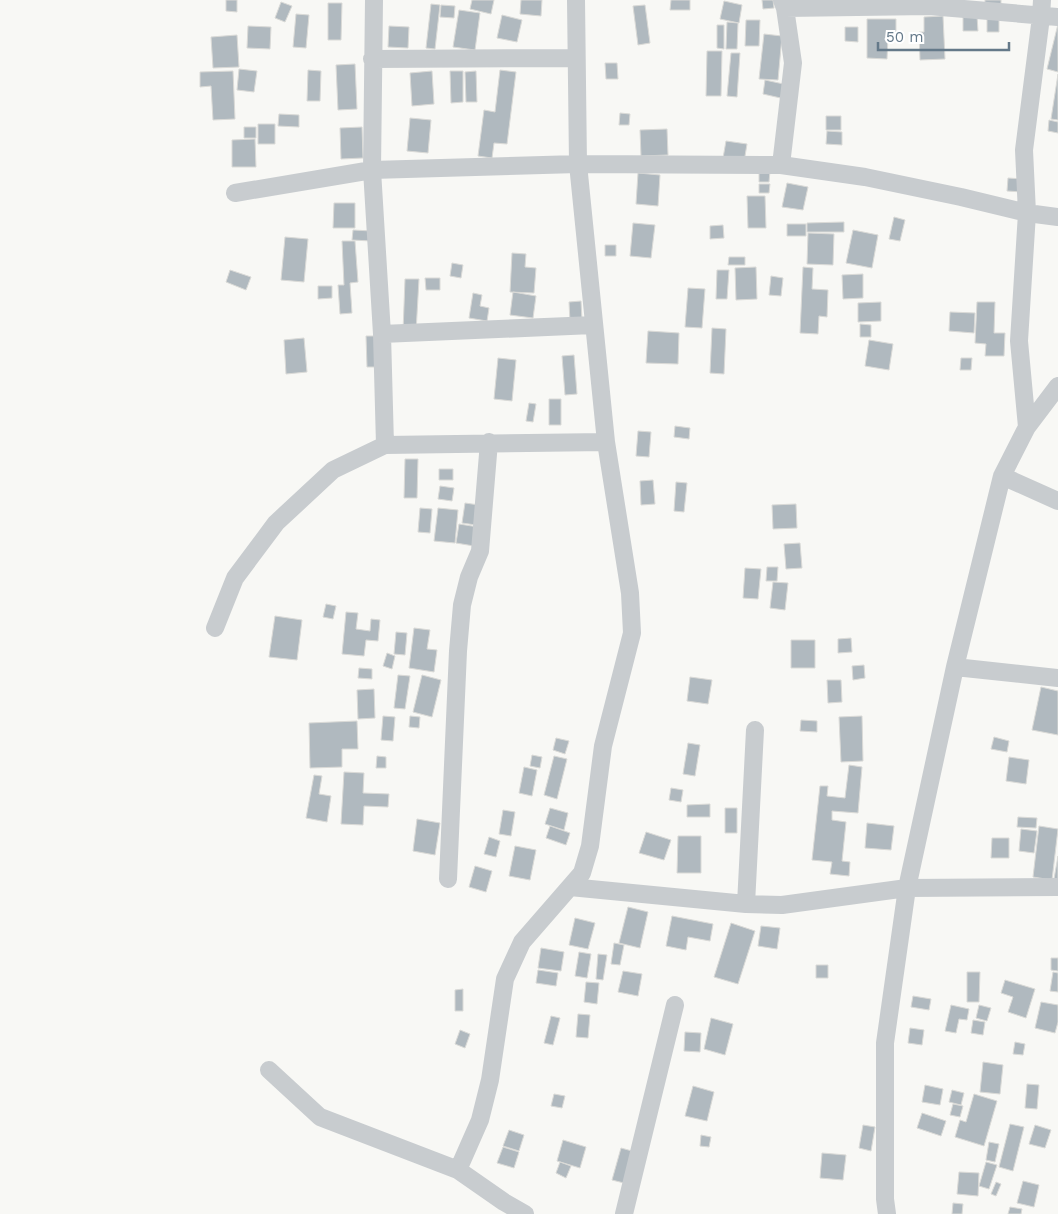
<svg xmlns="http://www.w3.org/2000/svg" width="1058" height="1214" font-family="'Work Sans',sans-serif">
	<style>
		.building { fill: #b0b9bf; stroke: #dadad7 }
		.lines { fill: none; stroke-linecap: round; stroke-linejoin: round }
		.minor { stroke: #c8cccf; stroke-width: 18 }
	</style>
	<rect width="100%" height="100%" fill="#f8f8f5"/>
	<path class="building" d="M226 0H237V12L226 11Z
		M472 0H494L491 14 470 9Z
		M521 0H542L541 16 520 14Z
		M671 0H690V10H670Z
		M762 0H773L774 8 763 9Z
		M985 0H1001V8L985 7Z
		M724 1 742 5 739 23 720 19Z
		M281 2 292 6 285 22 275 18Z
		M328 3H342L341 40H328Z
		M431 4 440 5 435 49 426 48Z
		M441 5 455 6 454 18 440 17Z
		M645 5 650 43 638 45 633 6Z
		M459 10 480 13 475 50 453 47Z
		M296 14 309 15 306 48 293 47Z
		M502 15 522 20 517 42 497 38Z
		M943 16 945 59 920 60 919 32H924V17Z
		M963 16H977L978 31H963Z
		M867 19H896V37H888L887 59 867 58Z
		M987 19H999V32H987Z
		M746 20H760L759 46H745Z
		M727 22 738 23 737 49H726Z
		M1058 24V72L1047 69Z
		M717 25H724V49L717 48Z
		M248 26 271 27 270 49 247 48Z
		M389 26 409 27 408 48 388 47Z
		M845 27H858V42L845 41Z
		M764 34 782 36 778 80 759 79Z
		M237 35 239 67 213 68 211 37Z
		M707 51H722L721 96H706Z
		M731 53H740L737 97 727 96Z
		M605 63H617L618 79H606Z
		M355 64 357 109 338 110 336 65Z
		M239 69 257 71 254 92 237 90Z
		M308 70 321 71 320 101H307Z
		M500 70 516 72 507 144 494 143 492 158 478 156 484 110 495 112Z
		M233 71 235 119 213 120 211 86 200 87V72Z
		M432 71 434 104 412 106 410 73Z
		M450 71H463V102L451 103Z
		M476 71 477 102H466L465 72Z
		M1058 74V120L1051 119Z
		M765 80 788 85 785 99 763 94Z
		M620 113 630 114 629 125H619Z
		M279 114 299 115V127L278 126Z
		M826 116H841V130H826Z
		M410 118 431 120 428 153 407 151Z
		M1049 120 1058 122V133L1048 131Z
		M258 124H275V144H258Z
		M244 127H256V138H244Z
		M362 127 363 158 341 159 340 128Z
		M667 129 668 155 641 156 640 130Z
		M827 131 842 132V145L826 144Z
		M255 139 256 167H232V140Z
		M726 141 747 144 744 162 723 158Z
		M759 170 770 171 769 182H759Z
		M638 173 660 175 658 206 636 204Z
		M1008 178 1023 179 1022 192 1007 191Z
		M787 183 808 187 803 210 782 207Z
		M759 184H770L769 193H759Z
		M747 196H765L766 228H748Z
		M334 203H355V228H333Z
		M894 217 905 220 900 241 889 239Z
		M844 222V232H807V223Z
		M633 223 655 225 651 258 630 256Z
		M787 224H806V236H787Z
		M723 225 724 238 710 239V226Z
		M353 230 372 231V241L352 240Z
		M853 230 878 235 872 268 846 263Z
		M808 233 834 234 833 265 807 264Z
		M285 237 308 239 304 282 281 280Z
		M342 241H355L358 282 350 283 352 313 340 314 338 285H344Z
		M605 245H616V256H605Z
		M512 253 526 254 525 267 536 268 534 293 510 292Z
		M729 257H745V265H728Z
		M452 263 463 265 461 278 450 276Z
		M756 267 757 299 736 300 735 268Z
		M803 267 813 268 812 289 828 290 827 317 819 316 818 334 800 333Z
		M230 270 251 277 246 290 226 282Z
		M717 270H729L727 299H716Z
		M863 274V298L843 299 842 275Z
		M771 276 783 278 781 296 769 295Z
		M425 278H440V290H426Z
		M405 279H419L416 332H403Z
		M318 286H332V298L318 299Z
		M688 288 705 289 702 328 685 327Z
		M513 292 536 296 533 318 510 315Z
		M473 293 482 295 480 306 489 308 487 321 469 318Z
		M581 301 582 321 570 322 569 302Z
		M881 302V321L858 322V303Z
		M977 302H995L994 333H1005L1004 356H985L986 344 975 343Z
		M950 312 975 313 974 333 949 331Z
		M860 324 871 325V337H860Z
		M712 328 726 329 724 374 710 373Z
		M648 331 679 333 678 364 646 363Z
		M366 336H376V367H367Z
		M304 338 307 372 286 374 284 340Z
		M869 340 893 344 889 370 865 366Z
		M574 355 577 394 565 395 562 356Z
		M498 358 516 360 512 401 494 399Z
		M961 358H972L971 370H960Z
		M549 399H561V425H549Z
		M529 403 536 404 533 422 526 421Z
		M675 426 690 428 689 439 674 437Z
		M638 431 651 432 649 457 636 456Z
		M405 459H418L417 498H404Z
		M439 469H453V480H439Z
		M653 480 655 504 641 505 640 481Z
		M676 482 687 483 684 512 674 511Z
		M440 486 454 488 452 501 438 499Z
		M465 503 479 505 476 525 462 523Z
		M796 504 797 528 773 529 772 505Z
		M420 508 432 509 430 533 418 532Z
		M438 508 458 510 455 543 434 541Z
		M459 524 478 527 474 546 456 543Z
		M800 543 802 568 786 569 784 544Z
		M767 567H778L777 581H766Z
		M745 568 761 569 758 599 743 598Z
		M773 582 788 583 785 610 770 608Z
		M326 604 336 606 333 619 323 617Z
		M346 612 358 613 356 629 370 631 371 619 380 620 378 641 366 640 364 656 342 654Z
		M275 616 302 620 297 660 269 657Z
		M414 628 430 630 427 649 437 650 434 672 409 668Z
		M396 632 407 633 405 655 394 654Z
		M851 638 852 652 838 653V639Z
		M791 640H815V668H791Z
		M387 653 395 656 392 669 383 666Z
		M864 665 865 678 853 680 852 666Z
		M359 668 372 669V679L358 678Z
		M398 675 410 676 405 709 394 708Z
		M422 675 441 680 432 717 413 712Z
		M690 677 712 680 708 704 687 701Z
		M827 680H841L842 702 828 703Z
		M1041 687 1058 691V735L1032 730Z
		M374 689 375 718 358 719 357 690Z
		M383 716 395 717 393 741 381 740Z
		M410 716 420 717 419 728 409 727Z
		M862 716 863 761 841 762 839 717Z
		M801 720 817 721V732L800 731Z
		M357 721 358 749H342V767L310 768 309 723Z
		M994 737 1009 741 1007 752 991 749Z
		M556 738 569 741 565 754 553 750Z
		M688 743 700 745 695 776 683 774Z
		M532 755 542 757 540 768 530 766Z
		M377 756 386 757V768H376Z
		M554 756 567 759 557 799 544 795Z
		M1009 757 1029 760 1026 784 1006 781Z
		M849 765 862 767 858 813 832 811V820L846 822 842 861 850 862 849 876 830 874 832 862 812 860 820 786H828L827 796 845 798Z
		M524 767 537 770 532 796 519 793Z
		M344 772 364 773 363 793 389 794 388 807 364 806 363 825 341 824Z
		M314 775 322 776 319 794 331 796 327 822 306 818Z
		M671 788 683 790 681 802 669 800Z
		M710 804V817H687V805Z
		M550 808 568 813 564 830 545 824Z
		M725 808H737V833H725Z
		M503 810 515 812 511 836 499 834Z
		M1018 817 1037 818 1036 828 1017 827Z
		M417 819 440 823 435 855 413 851Z
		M867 823 894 826 891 850 865 848Z
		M550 826 570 833 566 845 546 838Z
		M1039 826 1058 829 1052 880 1033 877Z
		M1021 829 1037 831 1034 853 1019 851Z
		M646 832 671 840 664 860 639 853Z
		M678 836H701V873H677Z
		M489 837 500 841 496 857 484 854Z
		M992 838H1009V858H991Z
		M515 846 536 850 530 880 509 876Z
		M1058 856V880L1054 879Z
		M475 866 492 871 486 892 469 887Z
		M628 907 648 912 640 948 619 943Z
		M672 916 713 924 710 941 688 937 686 950 666 946Z
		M575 918 595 923 588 949 569 945Z
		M731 923 755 931 738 984 714 977Z
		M761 926 780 928 777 949 758 946Z
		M614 943 624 945 620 965 611 964Z
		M541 948 564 952 561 971 538 968Z
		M579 952 591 954 587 978 575 976Z
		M598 954 607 955 603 980 596 979Z
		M1051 958H1058V971L1051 970Z
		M816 965H828V978H816Z
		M538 970 558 973 556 986 536 983Z
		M623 971 642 974 638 996 618 992Z
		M967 972H980L979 1002H967Z
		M1053 972 1058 973V992L1050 991Z
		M1005 980 1035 989 1026 1018 1008 1012 1013 997 1001 993Z
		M586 982 599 983 597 1004 584 1002Z
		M463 989V1011H455V990Z
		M913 996 931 999 929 1010 911 1007Z
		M1041 1002 1058 1005V1022L1055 1033 1035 1028Z
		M951 1005 969 1009 967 1020 959 1019 956 1033 945 1031Z
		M979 1005 991 1008 987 1021 976 1018Z
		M578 1014 590 1015 588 1038 576 1037Z
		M551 1016 560 1018 553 1045 544 1043Z
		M711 1018 733 1024 725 1055 704 1049Z
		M973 1020 985 1022 983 1035 971 1033Z
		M910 1028 924 1030 922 1045 908 1043Z
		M460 1030 470 1034 465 1048 455 1044Z
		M685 1032 701 1033 700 1052 684 1051Z
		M1015 1042 1025 1044 1023 1055 1013 1054Z
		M983 1062 1003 1065 1000 1094 980 1092Z
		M1027 1084 1039 1085 1037 1109 1025 1108Z
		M925 1085 943 1089 940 1105 922 1102Z
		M693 1086 714 1092 707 1121 685 1116Z
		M952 1090 964 1093 961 1105 949 1102Z
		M554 1094 565 1096 562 1108 551 1106Z
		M974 1094 997 1101 984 1146 955 1137 960 1120 966 1122Z
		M953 1104 963 1106 960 1117 950 1115Z
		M922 1113 946 1121 941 1136 917 1128Z
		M1010 1124 1024 1127 1013 1171 999 1167Z
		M863 1125 875 1127 871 1151 859 1148Z
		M1035 1125 1051 1130 1045 1148 1029 1144Z
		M509 1130 524 1135 519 1151 503 1146Z
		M701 1135 711 1137 709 1147 700 1146Z
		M563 1140 586 1147 580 1168 557 1161Z
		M989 1142 999 1144 995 1162 986 1160Z
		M503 1147 519 1152 514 1168 497 1163Z
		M621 1148 632 1151 624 1183 612 1180Z
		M822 1153 846 1155 843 1180 820 1178Z
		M560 1162 571 1166 566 1178 556 1173Z
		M986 1162 997 1165 989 1189 979 1186Z
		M959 1172 979 1173 978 1196 957 1194Z
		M1023 1181 1039 1185 1034 1207 1017 1203Z
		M996 1182 1001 1184 996 1196 991 1194Z
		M953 1203 963 1204 962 1214H952Z
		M1010 1207 1022 1209 1021 1214H1008Z"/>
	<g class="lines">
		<path class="minor" d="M374 0 372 170 382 334 385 445
			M785 8 929 6 1058 17
			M372 59 576 58
			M781 165 793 63 785 8 782 0
			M235 193 372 170 578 164 781 165 865 177 961 197 1027 213 1058 217
			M382 334 593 325
			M1027 427 1019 341 1027 213 1024 150 1041 17 1042 0
			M1002 476 1058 501
			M215 628 235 578 276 523 333 470 385 445 606 442
			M955 667 1058 678
			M448 879 458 651 462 605 469 577 480 551 489 442
			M570 887 746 904 782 905 907 888 1058 887
			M746 904 755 730
			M269 1070 320 1117 458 1170 504 1202 525 1214
			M458 1170 480 1120 490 1080 505 979 522 942 582 873 590 846 603 746 632 633 630 593 606 442 578 164 576 0
			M624 1214 675 1005
			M887 1214 885 1199V1043L907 888 955 667 1002 476 1027 427 1058 386"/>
	</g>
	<path d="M878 42v8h131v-8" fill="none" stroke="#647989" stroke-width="2.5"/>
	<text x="886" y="42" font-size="15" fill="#647989" stroke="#ffffff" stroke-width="4" paint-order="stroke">50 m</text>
</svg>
